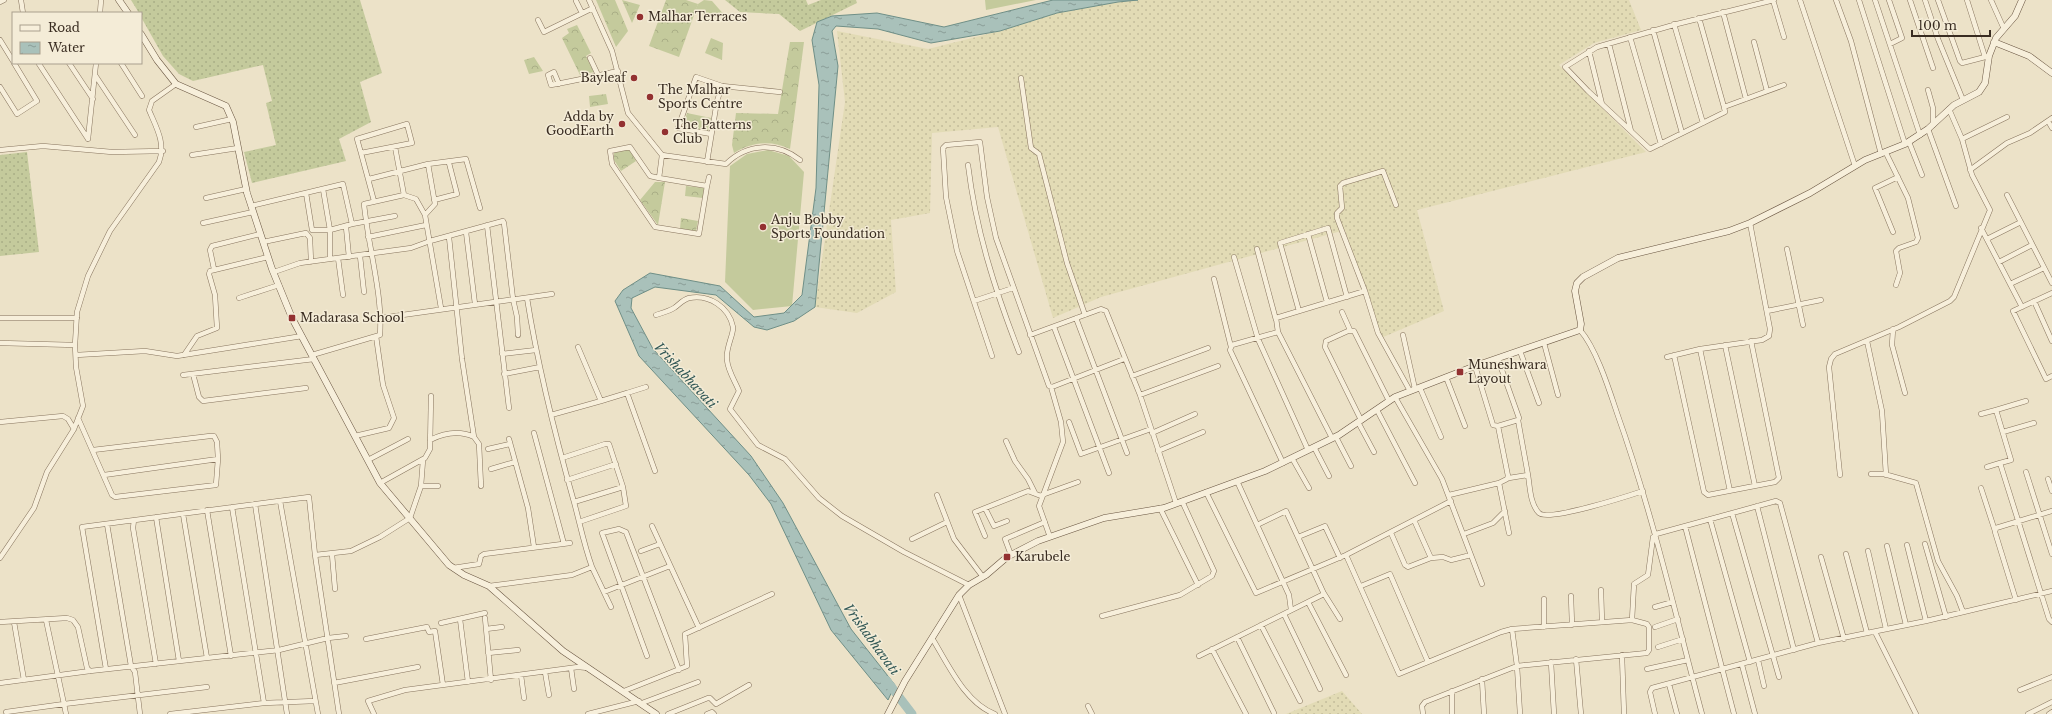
<svg xmlns="http://www.w3.org/2000/svg" width="2052" height="714" font-family="'Libre Baskerville',serif">
	<style>
		.farmland { fill: url(#farmland-dots) }
		.grass { fill: url(#grass-dots) }
		.forest { fill: url(#forest-crowns) }
		.garden { fill: #c4ca9c }
		.water { fill: url(#water-ripples); stroke: #6f8f87 }
		.lines { fill: none; stroke-linecap: round; stroke-linejoin: round }
		.river { stroke: #a9c1ba; stroke-width: 9 }
		.street-casing { stroke: #87745e; stroke-width: 5.5 }
		.secondary-casing { stroke: #695541; stroke-width: 7 }
		.street { stroke: #f7efdb; stroke-width: 4.5 }
		.secondary { stroke: #f7efdb; stroke-width: 6 }
		.poi-dot { fill: #933131; stroke: #f4ecd7; stroke-width: 1.5 }
		.labels { text-anchor: middle; stroke-width: 3; stroke-linejoin: round; paint-order: stroke }
		.poi-label { font-size: 12px; fill: #392c21; stroke: #f4ecd7; text-anchor: start }
		.water-label { font-size: 13px; font-style: italic; fill: #315755; stroke: #f4ecd7 }
	</style>
	<defs>
		<pattern id="farmland-dots" width="8" height="8" patternUnits="userSpaceOnUse"><rect width="8" height="8" fill="#e2dbb5"/><path d="M2 2h.1M6 6h.1" fill="none" stroke="#c3bc9b" stroke-width="1.8" stroke-linecap="round"/></pattern>
		<pattern id="grass-dots" width="8" height="8" patternUnits="userSpaceOnUse"><rect width="8" height="8" fill="#c4ca9c"/><path d="M2 2h.1M6 6h.1" fill="none" stroke="#a9ae86" stroke-width="1.8" stroke-linecap="round"/></pattern>
		<pattern id="forest-crowns" width="20" height="18" patternUnits="userSpaceOnUse"><rect width="20" height="18" fill="#c4ca9c"/><path d="M2 6a3 3 0 1 1 6 0M12 15a3 3 0 1 1 6 0" fill="none" stroke="#a9ae86"/></pattern>
		<pattern id="water-ripples" width="26" height="14" patternUnits="userSpaceOnUse"><rect width="26" height="14" fill="#a9c1ba"/><path d="M2 4q2-2 4 0t4 0M15 11q2-2 4 0t4 0" fill="none" stroke="#8b9d97"/></pattern>
	</defs>
	<rect width="100%" height="100%" fill="#ece2c8"/>
	<path class="farmland" d="M1138 0H1629L1641 30 1594 43 1559 65 1646 152 1417 210 1444 311 1381 338 1345 230 1101 297 1053 318 998 127 932 133 930 213 891 220 896 292 857 313 815 307 845 102 837 31 928 49 1000 31 1057 13 1118 2Z
		M1342 691 1362 714H1286Z"/>
	<path class="grass" d="M131 0H360L382 73 360 82 371 122 339 139 346 161 252 183 244 152 276 145 266 103 272 101 263 65 193 81 179 74 163 56 141 17V13H139Z
		M725 0H806L808 5 821 0H856L857 3 800 31 779 14 740 12Z
		M27 152 39 252 0 256V155Z"/>
	<path class="forest" d="M596 0H615L628 31 616 47Z
		M622 0 640 5 632 23Z
		M666 0H686L698 4 679 57 649 46Z
		M577 25 591 53 586 56 594 72 580 75 562 38 569 33 567 29Z
		M711 38 723 43 722 60 705 53Z
		M790 42H804L790 149C771 140 752 142 734 153L732 145 736 113 778 114Z
		M534 57 543 71 529 74 524 60Z
		M606 94 608 104 590 107 589 96Z
		M687 113 711 118 708 131 683 126Z
		M629 149 636 161 621 171 614 160V152Z
		M655 182H665L658 225 640 200Z
		M686 186 704 188 703 198 685 196Z
		M681 218 698 221 696 231 680 229Z"/>
	<path class="garden" d="M704 0 712 1 726 17 695 11 698 4Z
		M985 0H1036L986 10Z
		M768 150 789 156 804 172 792 306 753 310 725 282 730 166 747 154Z"/>
	<path class="water" d="M1053 0H1138L1118 2 1057 13 1000 31 931 43 878 29 836 26 832 31 838 66 815 307 794 321 767 330 754 327 716 295 655 287 632 298 631 308 653 349 751 456 783 503 851 629 895 685 888 700 831 630 771 504 749 475 639 356 615 301 623 290 650 273 720 286 754 317 784 313 802 295 816 188 819 85 812 40 817 22 832 16 877 13 944 27Z"/>
	<g class="lines">
		<path class="river" d="M886 680 912 714"/>
		<g class="street-casing">
			<path id="street" d="M21 0 23 13
				M589 0 612 51 628 113 662 155 726 164C747 143 777 142 800 160
				M1773 0 1784 37
				M1774 0 1677 24 1597 47 1565 67 1588 91 1650 149 1725 112 1724 107 1784 85
				M1800 0 1855 166
				M1836 0 1851 41 1881 154
				M1859 0 1905 144
				M1875 0 1920 135
				M1889 0 1902 38 1890 44
				M1910 0 1933 68
				M1925 0 1938 39 1963 100
				M1938 0 1960 61 1962 63 1989 56
				M1967 0 1985 57
				M1991 0 2004 29
				M576 1 582 13
				M0 2 4 0
				M1723 12 1746 99
				M100 13 101 0
				M1699 18 1724 107
				M538 20 544 32 593 8
				M1674 24 1703 123
				M1653 30 1682 133
				M1630 37 1661 144
				M0 40 13 61
				M1754 42 1767 91
				M1609 44 1631 131
				M1589 51 1602 104
				M590 58 598 75
				M40 63 39 64 88 139
				M69 63 93 99
				M121 63 142 96
				M95 75 135 135
				M1021 78 1031 148 1039 154 1067 263 1085 315
				M559 84 554 72 548 75 551 85C573 81 596 76 618 71
				M0 87 17 114 37 101 14 63
				M1928 90 1933 108V125
				M2048 121 2052 128
				M196 127 232 119
				M1928 129 1956 206
				M711 134 678 128 696 77 722 86
				M88 139 96 63
				M1962 139 2007 117
				M1909 142 1922 175
				M0 150 43 146 112 152 163 151
				M361 153 357 139 407 124 412 143 361 153 374 201
				M1886 153 1908 198 1918 238 1916 242 1899 248 1896 251 1900 273 1896 285
				M192 155 238 148
				M707 162 717 101 722 86 780 92
				M968 165C976 231 995 290 1019 352
				M1970 170 2007 143 2030 133 2052 118
				M659 178 707 186 699 234 655 227 612 164 610 151 630 147 650 176 659 178 662 155
				M369 179 428 164 466 159 480 208
				M707 186 709 177
				M323 189 330 230 352 224
				M306 193 312 230H330V259
				M404 195 416 199 425 215 441 308
				M2007 195 2052 283
				M206 198 246 189
				M434 200 457 194 449 163
				M1396 205 1383 171 1343 183 1340 186 1342 208 1337 213V218L1365 291 1378 333 1410 391
				M251 206 343 184 352 224 395 216
				M425 215 435 204 428 164
				M203 223 253 212
				M487 225 509 408
				M346 227 349 257
				M1981 228 2022 307
				M466 232 475 304
				M1893 232 1875 188 1898 177
				M1308 234 1327 302
				M368 237 426 225
				M449 237 462 359 474 437 479 444 481 486
				M1987 239 2021 222
				M263 242 306 233 310 238 311 262
				M1257 249 1276 320
				M1787 249 1803 325
				M360 256 364 292
				M1234 257 1258 339 1308 450
				M338 258 343 295
				M1999 262 2032 245
				M214 269 210 250 212 246 260 234
				M274 272 300 263 411 248 430 241 503 221 504 223 513 299 517 317 518 335
				M1214 279 1231 347
				M2010 284 2044 268
				M2052 293 2013 311 2046 379 2052 376
				M239 298 279 285
				M974 301 1013 288
				M2034 301 2052 341
				M1299 311 1280 243 1328 228 1347 297
				M1767 311 1821 300
				M1342 312 1350 330
				M656 315C662 313 669 311 674 308 679 305 682 300 689 298 709 294 729 307 733 327 734 334 725 349 727 360 728 371 735 381 739 391L730 409 758 445 785 459 819 498 842 516 904 552 969 585
				M0 318H77
				M381 318 552 294
				M1076 318 1127 453
				M1054 327 1109 473
				M1893 329 1892 345 1905 393
				M1580 330C1596 348 1609 389 1617 413 1652 511 1675 613 1702 714
				M1278 332 1232 345 1230 350 1283 463
				M1030 335 1101 309 1106 311 1140 395 1176 503
				M1403 335 1415 389
				M1867 341 1882 411 1886 475
				M0 343 75 345
				M1544 343 1558 395
				M1725 345 1755 486
				M1700 349 1730 491
				M1520 351 1539 403
				M502 354 536 350
				M76 355 145 351 177 356 302 336
				M184 355 197 336 217 328 215 295 209 274 210 271 268 257
				M312 355 380 335C383 295 368 246 364 204L404 195 395 147
				M1674 355 1704 492 1708 495 1775 482 1779 478 1751 341
				M992 356 957 251 946 197 943 148 946 145 980 142 987 197 996 238 1049 386 1052 387 1124 359
				M1667 357 1700 349 1762 340 1769 336 1770 329 1750 223
				M1475 366 1493 425 1498 426 1508 476 1507 479 1499 483 1509 533
				M193 374 199 397 203 401 306 388
				M504 374 540 367
				M183 375 314 359
				M1132 376 1208 348
				M1446 377 1465 426
				M1420 388 1441 437
				M627 393 646 387
				M1140 395 1218 366
				M1395 397 1442 479 1482 584
				M601 401 627 393 655 471
				M1377 410 1415 483
				M1996 410 2026 401
				M1981 414 1996 410 2011 460 2000 463
				M551 415 601 401 578 347
				M78 418 112 495 115 497 216 485 218 459 104 475
				M1361 420 1325 347 1326 341 1348 331H1354L1389 401
				M0 422 63 416 68 419 74 429
				M1069 422 1081 454 1151 429
				M1358 422 1374 452
				M1498 426 1518 420 1519 418 1498 359
				M2003 432 2034 423
				M534 433 564 544
				M1152 433 1195 414
				M355 436 389 428 394 418 383 385 376 336
				M1336 437 1351 466
				M1332 438 1278 332 1276 318 1365 291
				M509 439 528 508 534 547
				M430 440C444 433 459 430 474 437
				M1006 441 1015 461 1028 479 1035 493
				M1314 447 1329 476
				M488 449 510 444
				M93 450 210 436H214L217 442 218 459
				M1158 451 1203 432
				M562 458 605 444H609L623 487 626 506 579 522
				M1292 458 1309 488
				M368 460 408 439
				M423 460 421 486H438
				M1987 467 2000 463 2049 619 2052 622
				M491 469 515 462
				M2026 472 2052 554
				M1871 474H1884L1916 483 1938 561 1957 596 1963 612
				M1528 475C1530 487 1530 504 1539 513 1548 522 1628 496 1643 491
				M1840 475 1829 367 1831 359 1835 354 1899 327 1950 301 1954 297 1990 210 1972 175 1962 139 1949 109
				M1509 478 1528 475 1518 420
				M2048 479 2052 491
				M567 480 616 464
				M1237 481 1289 595 1291 610
				M380 483 425 458 430 449 431 396
				M1981 488 1995 531
				M1206 492 1256 593 1346 555 1399 674 1501 632 1512 629
				M937 495 954 539 983 577
				M1042 495 1078 482
				M1449 495 1499 483
				M280 501 318 714
				M574 502 623 487
				M255 504 287 714
				M1757 506 1794 650
				M232 507 264 703
				M985 508 994 526 1007 521
				M1160 508 1198 585
				M207 510 231 656
				M1732 513 1779 677
				M183 514 207 658
				M156 517 179 661
				M1710 519 1750 662
				M134 520 133 528 156 664
				M1414 520 1431 558
				M107 524 131 666 135 672 140 714
				M652 526 699 628
				M1685 526 1734 714
				M1391 533 1405 565 1408 567 1431 558 1443 557 1451 560 1471 555
				M1464 534 1493 523 1505 511
				M985 536 975 512 1028 491 1041 496
				M1050 537 1039 506 1063 442 1061 422 1051 387
				M1298 537 1325 526 1340 558
				M912 539 947 522
				M1925 544 1946 617
				M1907 545 1926 621
				M1887 546 1906 625
				M641 551 660 544
				M1868 551 1886 629
				M332 554 335 589
				M1846 554 1867 633
				M315 555 351 551 380 537 410 518 421 486
				M1011 555 1005 539 1045 522
				M1346 555 1451 501
				M1821 557 1844 639
				M0 558 34 508 47 472 74 429 83 406 76 367 75 345 77 312 88 276 110 231 159 162C166 143 156 127 149 110L152 101 176 84
				M592 567 611 607
				M453 568 479 564 481 556 484 554 570 543
				M489 586 572 575 592 567C584 545 580 524 574 502 555 435 538 367 527 298
				M1361 586 1390 574 1428 662
				M1601 590 1602 622
				M604 592 670 566
				M1323 592 1340 619
				M959 595 1005 714
				M1571 596 1572 625
				M1544 599V627
				M2016 600 1995 532 1996 528 2052 511
				M1308 602 1346 675
				M1655 607 1673 602
				M1284 614 1320 689
				M1102 616 1180 595 1212 576 1214 571 1182 501
				M485 618 491 680
				M460 619 468 682
				M46 620 64 704 207 687
				M0 622 67 618 73 620 78 627 87 668 90 671
				M14 622 24 680
				M441 623 485 613
				M1261 625 1300 701
				M1655 627 1678 619
				M486 629 502 627
				M1875 632 1916 714
				M1237 637 1274 713
				M932 638C948 664 965 703 995 714
				M366 639 427 627 429 632 435 631 443 685
				M1658 647 1683 639
				M1212 649 1246 714
				M488 653 518 650
				M1622 655 1624 714
				M647 656 602 533 619 529 626 532 679 670
				M1199 656 1324 594 1286 511 1257 525
				M1576 659 1581 714
				M1758 660 1764 686
				M1551 662 1554 714
				M1742 665 1755 714
				M571 668 574 689
				M106 669 82 527 309 497 315 555 339 714
				M1647 669 1688 660
				M545 672 549 695
				M521 675 524 698
				M1482 679 1484 714
				M0 683 90 671 279 650 328 638 346 636
				M334 683 418 667
				M1669 684 1677 714
				M2020 690 2052 677
				M624 691 687 666 685 634 772 594
				M1452 691V714
				M642 703 698 682
				M1088 706 1092 714
				M6 712 64 704 66 714
				M170 714 264 703 315 701
				M374 714 368 701 405 690 578 667 588 668
				M588 714 639 701
				M668 714 708 698H710L716 704 749 685
				M707 714 712 712 714 714
				M1423 714 1422 706 1425 702 1517 666 1647 653 1649 650V627L1647 624 1632 620
				M1520 714 1517 666 1512 629 1632 620 1634 584 1648 575 1653 537 1656 534 1776 501 1780 503 1818 643
				M1655 714 1650 692 1652 688 1818 643 1926 621 2052 591
				M2028 714 2052 702
				M2049 714 2052 712"/>
		</g>
		<g class="secondary-casing">
			<path id="secondary" d="M119 0 128 13
				M141 34 157 60 176 84 226 106 233 122 247 193 272 269 292 318 380 483 449 565 464 575 489 586 563 651 656 714
				M1994 42 2029 56 2052 73
				M888 714 905 681 959 595 969 585 986 575 1007 557 1038 541 1104 518 1164 508 1265 471 1339 435 1395 397 1475 366 1580 330 1581 324 1575 291 1577 283 1583 277 1618 258 1729 231 1750 223 1810 193 1865 160 1905 144 1928 129 1954 105 1979 92 1985 83 1989 56 1996 38 2015 16 2022 0"/>
		</g>
		<use href="#street" class="street"/>
		<use href="#secondary" class="secondary"/>
	</g>
	<g class="poi-dot">
		<circle cx="640" cy="17" r="4"/>
		<circle cx="634" cy="78" r="4"/>
		<circle cx="650" cy="97" r="4"/>
		<circle cx="622" cy="124" r="4"/>
		<circle cx="665" cy="132" r="4"/>
		<circle cx="763" cy="227" r="4"/>
		<rect x="288" y="314" width="8" height="8" rx="2"/>
		<rect x="1456" y="368" width="8" height="8" rx="2"/>
		<rect x="1003" y="553" width="8" height="8" rx="2"/>
	</g>
	<g class="labels">
		<g class="poi-label">
			<text x="648" y="21">Malhar Terraces</text>
			<text x="626" y="82" text-anchor="end">Bayleaf</text>
			<text x="658" y="94">The Malhar<tspan x="658" dy="14">Sports Centre</tspan></text>
			<text x="614" y="121" text-anchor="end">Adda by<tspan x="614" dy="14">GoodEarth</tspan></text>
			<text x="673" y="129">The Patterns<tspan x="673" dy="14">Club</tspan></text>
			<text x="771" y="224">Anju Bobby<tspan x="771" dy="14">Sports Foundation</tspan></text>
			<text x="300" y="322">Madarasa School</text>
			<text x="1468" y="369">Muneshwara<tspan x="1468" dy="14">Layout</tspan></text>
			<text x="1015" y="561">Karubele</text>
		</g>
		<g class="water-label">
			<text transform="translate(686 375) rotate(47)" y="5">Vrishabhavati</text>
			<text transform="translate(872 639) rotate(54)" y="5">Vrishabhavati</text>
		</g>
	</g>
	<rect x="12" y="12" width="130" height="52" fill="#f4ecd7" stroke="#a99f8e"/>
	<rect x="20" y="25" width="20" height="6" fill="#f7efdb" stroke="#a99f8e"/>
	<text x="48" y="32" font-size="12" fill="#392c21">Road</text>
	<rect x="20" y="42" width="20" height="12" fill="url(#water-ripples)" stroke="#a99f8e"/>
	<text x="48" y="52" font-size="12" fill="#392c21">Water</text>
	<path d="M1912 30v6h78v-6" fill="none" stroke="#392c21" stroke-width="2"/>
	<text x="1918" y="30" font-size="12" fill="#392c21" stroke="#f4ecd7" stroke-width="3" paint-order="stroke">100 m</text>
</svg>
